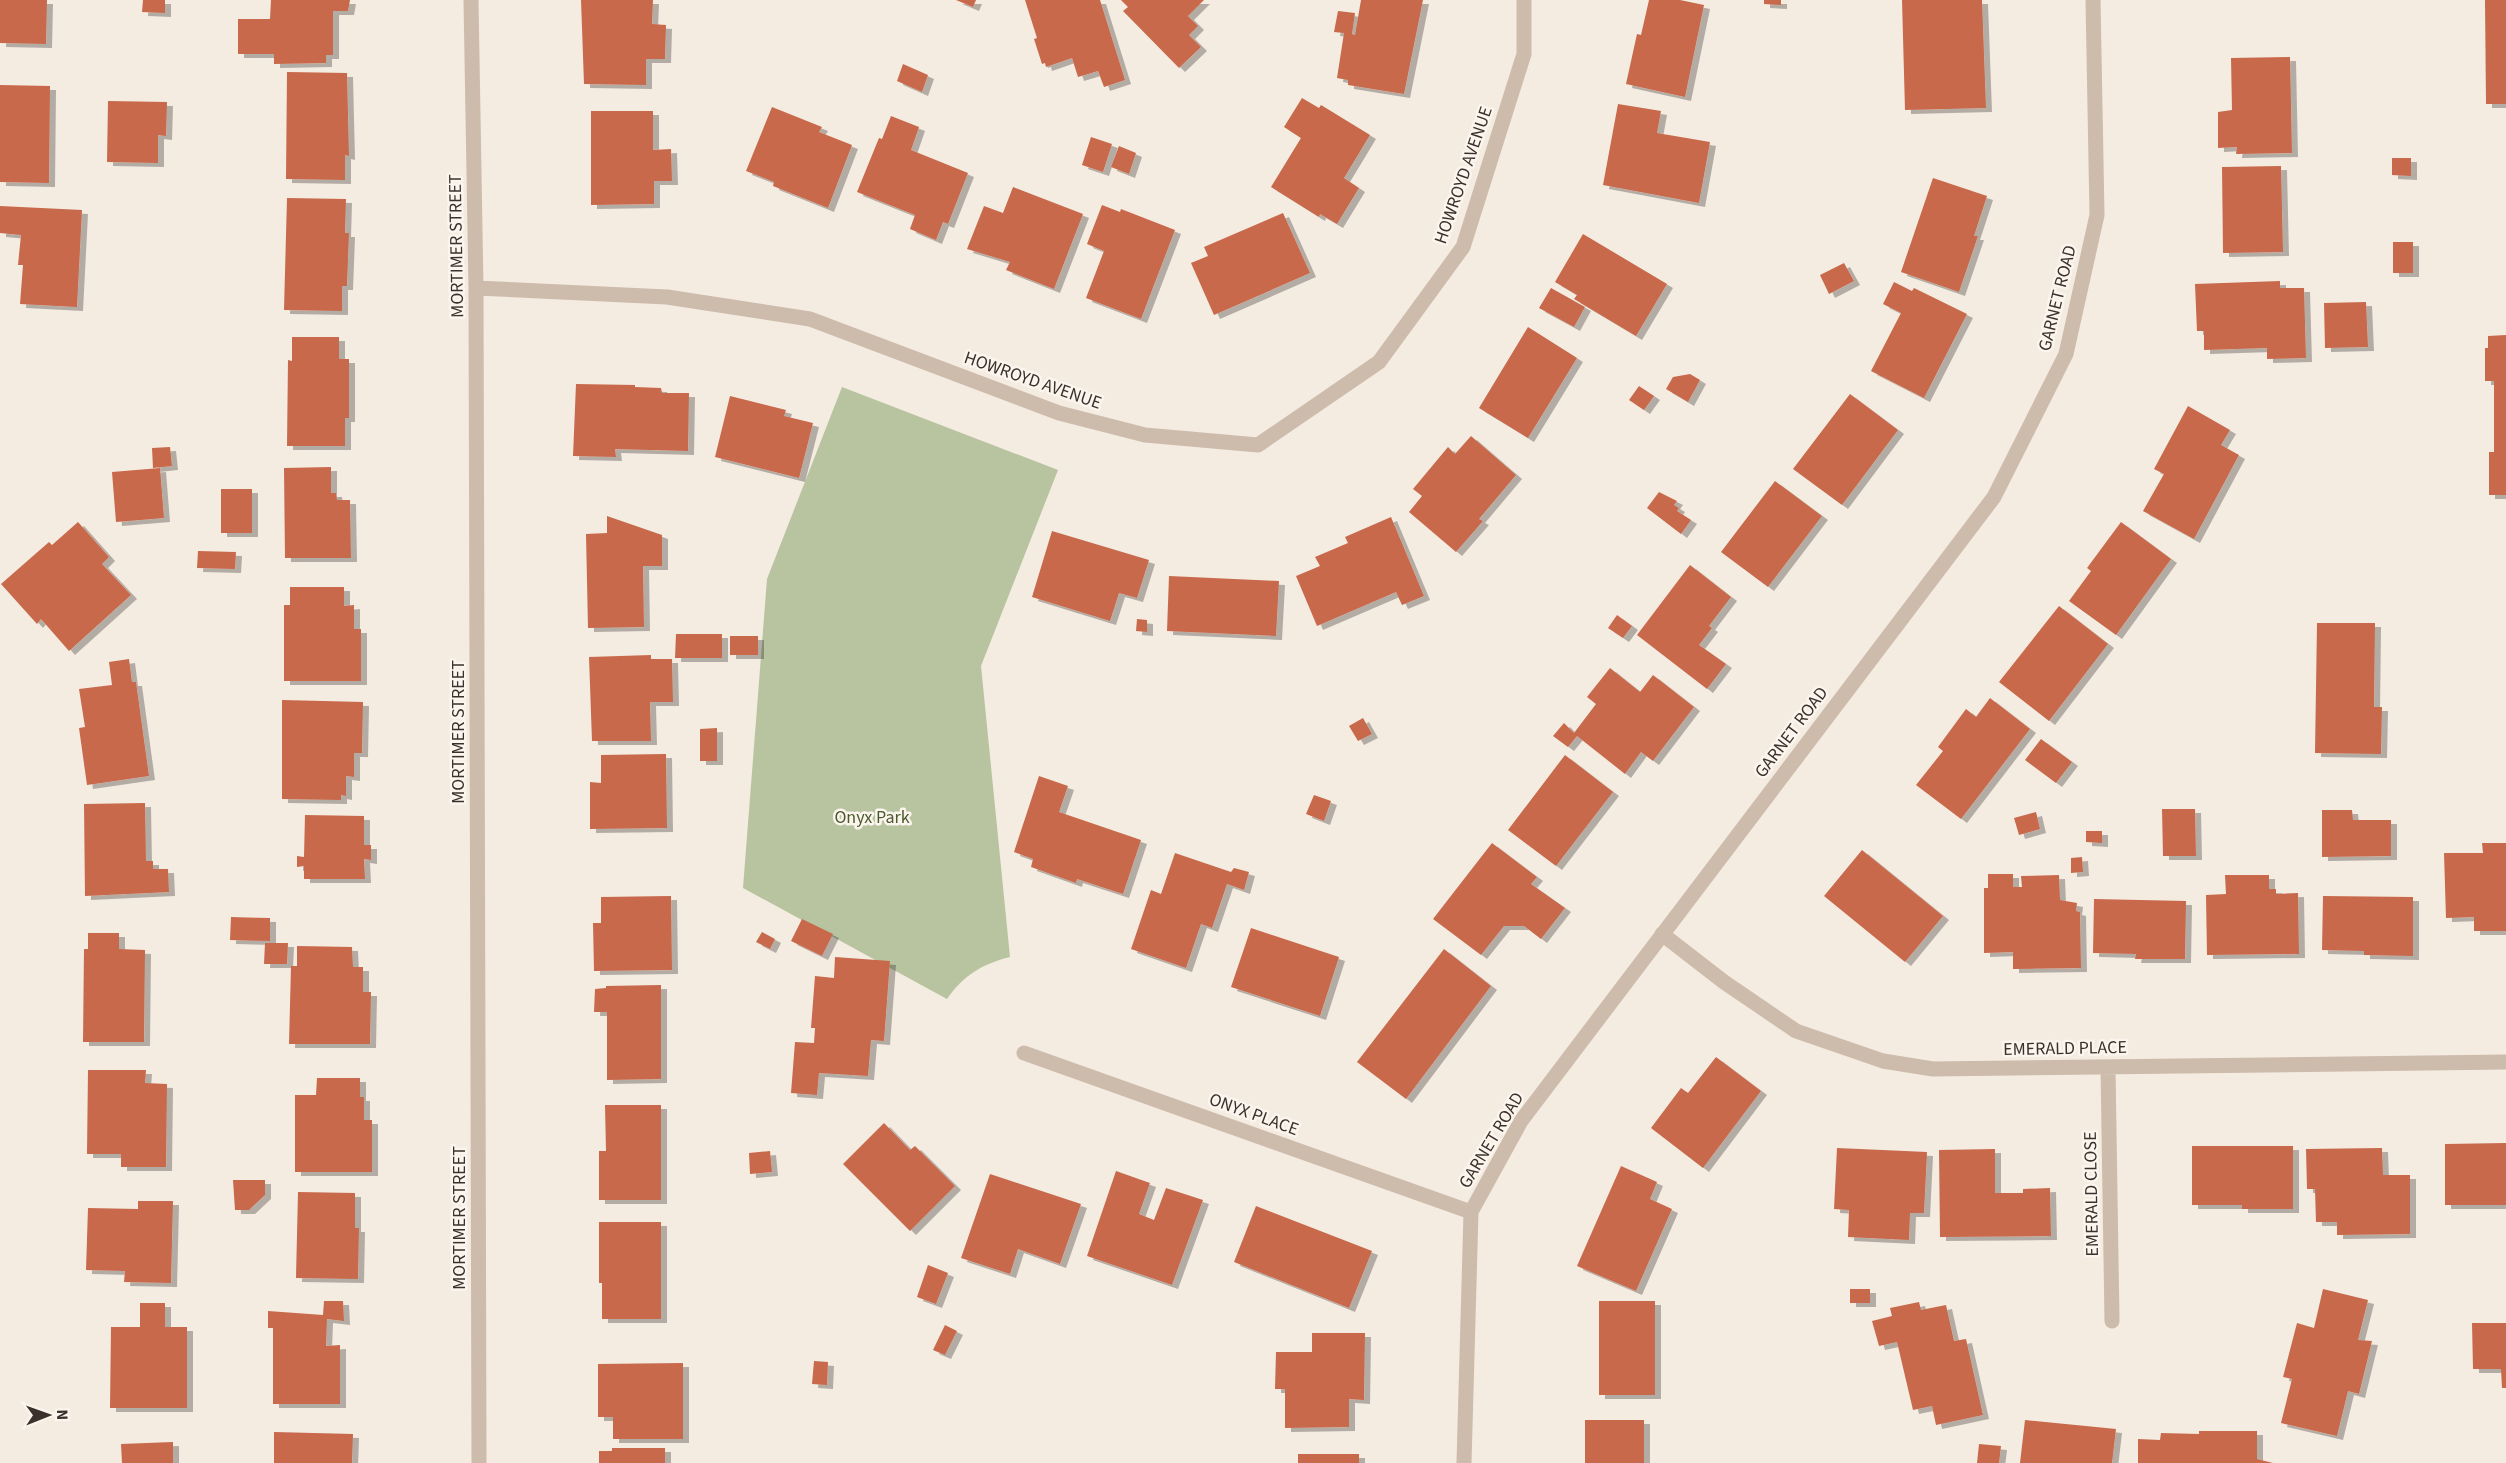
<svg xmlns="http://www.w3.org/2000/svg" width="2506" height="1463" font-family="'Source Sans 3',sans-serif">
	<style>
		.green { fill: #b8c4a0 }
		.building { fill: #c8694b; filter: url(#shadow) }
		.lines { fill: none; stroke-linecap: round; stroke-linejoin: round }
		.minor { stroke: #cdbbac; stroke-width: 15 }
		.labels { text-anchor: middle; stroke-width: 5; stroke-linejoin: round; paint-order: stroke }
		.street-label { font-size: 18px; fill: #3b302b; stroke: #fbf5ee }
		.park-label { font-size: 18px; fill: #4a5a2e; stroke: #fbf5ee }
	</style>
	<defs>
		<filter id="shadow"><feDropShadow dx="6" dy="4" stdDeviation="0" flood-color="#0004"/></filter>
	</defs>
	<rect width="100%" height="100%" fill="#f4ebe1"/>
	<path class="green" d="M842 387 1058 470 981 666 1010 957C982 964 964 975 947 999L743 888 767 579Z"/>
	<path class="building" d="M0 0H47L46 44 0 43Z
		M143 0H165V13L142 12Z
		M271 0H350L348 11H333V55H326V63L274 64V54H238V19H270Z
		M581 0H653L652 24 666 25 665 59H646V85L584 84Z
		M956 0H976L973 7Z
		M1025 0H1100L1125 80 1104 87 1098 71 1078 77 1072 58 1046 67 1045 63 1042 64 1034 39 1037 38Z
		M1121 0H1204L1188 16 1198 26 1189 35 1201 47 1179 68 1123 11 1128 7Z
		M1361 0H1423L1404 94 1348 85V80L1337 78 1344 33 1334 32 1338 11 1355 13 1352 34 1355 35Z
		M1649 0H1680L1704 5 1685 97 1626 84 1637 34 1641 35Z
		M1764 0H1781V5L1764 4Z
		M1902 0H1982L1986 108 1905 110Z
		M2485 0H2506V104H2486Z
		M2290 57 2292 153 2236 154 2237 147 2218 148V112L2232 110 2231 58Z
		M903 64 928 75 922 92 897 81Z
		M287 72 347 73 349 156 345 155V180L286 179Z
		M0 85 50 86 49 183 0 182Z
		M1302 98 1319 108 1321 105 1370 135 1344 178 1359 188 1337 224 1320 214 1319 217 1271 187 1301 138 1284 127Z
		M108 101 167 102 166 136 158 135V163L107 162Z
		M1618 104 1661 111 1657 133 1710 142 1699 203 1603 185Z
		M772 107 822 127 819 132 852 145 828 208 773 186 774 182 746 171Z
		M591 111H653V150L671 149 672 181H654V204L591 205Z
		M891 116 919 127 911 150 968 173 948 224 943 222 936 240 910 229 915 215 857 192 879 138 882 139Z
		M1091 137 1112 144 1103 172 1082 165Z
		M1119 146 1136 153 1129 174 1111 167Z
		M2392 158H2411V176L2392 175Z
		M2281 166 2283 252 2223 253 2222 167Z
		M1933 178 1987 196 1974 236H1978L1959 292 1901 272Z
		M1013 187 1083 214 1054 289 1006 270 1010 262 967 249 984 206 1003 213Z
		M287 198 346 199 345 233H349L347 286H342V311L284 310Z
		M1102 205 1120 212 1121 209 1175 230 1141 319 1086 298 1104 251 1087 244Z
		M0 206 82 210 77 307 20 304 23 265H18L21 235 0 233Z
		M1283 213 1310 273 1214 315 1191 263 1208 256 1204 247Z
		M1583 234 1667 284 1636 336 1574 299 1577 295 1555 282Z
		M2393 242H2413V273H2393Z
		M1844 263 1854 281 1829 294 1820 275Z
		M2280 281V288H2304L2306 358 2267 359V348L2204 350V331H2197L2195 284Z
		M1894 282 1912 291 1914 288 1967 314 1924 398 1871 371 1901 313 1883 304Z
		M1551 288 1585 307 1574 327 1539 308Z
		M2366 302 2368 347 2325 348 2324 303Z
		M1528 327 1577 358 1528 438 1479 408Z
		M2506 335V495H2489V452H2494V381H2485V348H2488V336Z
		M292 337H339V359H349V418H345V446H287L288 360 292 361Z
		M1690 374 1700 380 1688 402 1666 389 1673 377Z
		M576 384 635 385V387L661 388 662 393H689L688 451 615 449 616 457 573 456Z
		M1639 386 1654 396 1644 410 1629 400Z
		M1850 394 1898 430 1842 505 1793 469Z
		M730 396 786 410 784 416 813 423 799 478 715 457Z
		M2188 406 2230 430 2221 445 2239 455 2194 539 2143 511 2164 474 2154 469Z
		M1471 436 1516 475 1479 519 1483 521 1456 552 1409 512 1422 496 1413 489 1448 447 1455 454Z
		M170 447 172 466 153 468 152 448Z
		M331 467V493H336L337 500H350L351 558H285L284 468Z
		M160 468 164 518 116 522 112 472Z
		M1775 481 1822 516 1768 587 1721 552Z
		M221 489H252V533H221Z
		M1659 492 1677 501 1674 505 1679 508 1677 511 1691 520 1681 534 1647 508Z
		M607 516 662 535V566H643L644 627 588 628 586 534 607 533Z
		M1391 517 1424 596 1402 605 1396 592 1317 626 1296 576 1320 566 1315 557 1348 543 1345 537Z
		M78 522 109 557 102 564 131 595 69 651 41 619 37 624 1 584 49 542 52 545Z
		M2121 522 2171 559 2116 635 2069 601 2091 571 2087 568Z
		M1052 531 1149 560 1137 598 1119 593 1110 621 1032 597Z
		M198 551 236 552 235 569 197 568Z
		M1690 565 1731 597 1709 626 1712 628 1699 645 1726 664 1707 689 1637 635Z
		M1169 576 1279 581 1276 636 1167 631Z
		M290 587H344V606L354 605V629H361V681H284V605H290Z
		M2059 606 2108 644 2049 721 1999 682Z
		M1617 615 1632 626 1623 638 1608 628Z
		M1137 619 1147 620V632L1136 631Z
		M2317 623H2375L2374 707H2382L2381 754 2315 753Z
		M676 634H722V658H675Z
		M730 636H758V655H730Z
		M651 655V659H672L673 702H650L651 741H592L589 657Z
		M129 659 132 682H136L149 776 87 785 79 728 85 727 79 689 112 685 109 662Z
		M1610 668 1640 692 1653 675 1694 707 1653 761 1641 752 1625 774 1577 736 1568 747 1553 736 1564 723 1574 733 1596 704 1587 697Z
		M1990 698 2030 729 1961 819 1916 785 1943 751 1938 747 1966 709 1976 717Z
		M282 700 363 702 362 753H354V777L346 776V796L341 795V800L282 799Z
		M1363 718 1372 734 1358 741 1349 726Z
		M717 728V761H700V729Z
		M2041 739 2072 762 2056 783 2025 760Z
		M666 754 667 828 590 829V782L601 783V755Z
		M1565 755 1613 792 1556 866 1508 830Z
		M1039 776 1068 786 1059 812 1141 840 1123 894 1077 879 1076 883 1031 867 1033 859 1014 852Z
		M1314 795 1331 801 1324 821 1306 814Z
		M145 803 146 861H153V869H168L169 892 85 896 84 804Z
		M2162 809H2195L2196 856H2163Z
		M2322 810H2352L2353 820H2391V856L2322 857Z
		M2036 812 2040 829 2019 835 2014 818Z
		M305 815 364 816V845H371V860L364 859 365 879H304V866L297 867V856L304 857Z
		M2086 831H2102V843L2086 842Z
		M1492 843 1537 877 1531 884 1565 908 1541 939 1524 926H1504L1481 955 1433 919Z
		M2482 843H2506V931H2474V917L2446 918 2444 853H2483Z
		M1862 850 1943 916 1905 962 1824 896Z
		M1175 853 1231 872 1234 868 1249 872 1244 890 1227 884 1212 928 1201 924 1186 968 1131 949 1151 890 1161 894Z
		M2082 857 2083 872 2071 873V858Z
		M1988 874H2013V887H2022L2021 876 2059 875 2060 900 2077 903 2076 911 2080 912 2081 968 2013 969V952L1984 953V888H1988Z
		M2225 875H2269V889H2276V894L2298 893 2299 954 2207 955 2206 895 2226 894Z
		M671 896 672 970 594 971 593 923H601V897Z
		M2323 896 2413 897V956L2364 955V951L2322 950Z
		M2094 899 2186 901 2185 959H2135L2136 954 2093 953Z
		M231 917 270 918V941L230 940Z
		M802 919 833 934 822 956 791 941Z
		M1251 928 1339 957 1320 1016 1231 987Z
		M762 932 775 939 770 949 756 942Z
		M88 933H119V949L145 950 144 1042H83L84 949H88Z
		M265 943H288L287 964H264Z
		M297 946 352 947 353 967H363V992H371L370 1044H289L291 966H297Z
		M1444 949 1491 986 1406 1099 1357 1062Z
		M835 957 890 961 884 1041 871 1040 868 1076 819 1073 817 1095 791 1093 795 1042 814 1043 815 1028H811L815 976 834 978Z
		M661 985V1079L607 1080V1012H594L595 989 606 988V986Z
		M1716 1057 1761 1091 1703 1168 1651 1128 1681 1088 1688 1093Z
		M88 1070H146L145 1083 167 1084 166 1167H121V1154H87Z
		M317 1078H360V1097H364V1120H372V1172H295V1095H316Z
		M605 1105H661V1200H599V1151H606Z
		M884 1123 910 1150 915 1146 955 1186 910 1231 843 1164Z
		M2506 1143V1205H2445V1144Z
		M2192 1146H2293V1209H2242V1205H2192Z
		M1837 1148 1927 1152 1924 1213H1910L1909 1240 1848 1237 1849 1210 1834 1209Z
		M2382 1148 2383 1175H2410V1234L2337 1235V1222H2316L2315 1189H2307L2306 1149Z
		M1995 1149V1193H2023V1189L2050 1188 2051 1236 1940 1237 1939 1150Z
		M770 1151 772 1172 750 1174 749 1153Z
		M1621 1166 1657 1182 1650 1199 1672 1209 1636 1291 1577 1266Z
		M1116 1171 1150 1183 1139 1214 1154 1220 1166 1188 1203 1200 1172 1285 1087 1256Z
		M990 1174 1081 1204 1060 1264 1018 1249 1010 1274 961 1258Z
		M233 1180H265V1195L249 1210H235Z
		M298 1192 355 1193V1228H359L358 1279 296 1278Z
		M138 1201H173L171 1283 124 1282 125 1271 86 1270 88 1208 138 1209Z
		M1256 1206 1372 1251 1349 1308 1234 1262Z
		M599 1222H661V1319H602V1283H599Z
		M928 1265 948 1273 936 1304 917 1297Z
		M1850 1289H1870V1303H1850Z
		M2323 1289 2368 1300 2358 1340 2372 1341 2359 1394 2348 1391 2337 1436 2281 1423 2292 1379 2283 1377 2297 1323 2314 1328Z
		M324 1301H343L344 1321 327 1319 326 1346 340 1345V1404H273V1328H268V1311L323 1315Z
		M1599 1301H1655V1395H1599Z
		M1919 1302 1921 1310 1946 1305 1954 1341 1966 1339 1983 1415 1936 1425 1932 1406 1913 1410 1897 1342 1879 1346 1872 1321 1892 1316 1890 1308Z
		M140 1303H165V1327H187V1408H110L111 1327H140Z
		M2472 1323H2506V1388H2502L2501 1369H2473Z
		M945 1325 957 1331 945 1355 933 1350Z
		M1312 1333H1365L1364 1400 1349 1399V1427L1285 1428V1389H1275L1276 1352H1312Z
		M814 1361 828 1362 827 1385 812 1384Z
		M683 1363V1439H613V1417H598V1364Z
		M1585 1420H1644V1463H1585Z
		M2025 1420 2116 1429 2112 1463H2020Z
		M2199 1431H2257V1459L2273 1463H2138V1439L2160 1440 2161 1433 2199 1434Z
		M274 1432 353 1434 352 1463H274Z
		M173 1442V1463H122L121 1444Z
		M1979 1444 2001 1446 1999 1463H1977Z
		M612 1448H665V1463H599V1451H612Z
		M1298 1454H1359V1463H1298Z"/>
	<g class="lines">
		<path class="minor" d="M471 0 476 288 479 1463
			M476 288 667 297 810 319 1059 413 1145 435 1258 445 1379 362 1463 247 1524 54V0
			M1662 934 1724 982 1796 1031 1883 1061 1933 1069 2506 1062
			M1024 1053 1471 1212
			M2108 1067 2112 1321
			M1464 1463 1471 1212 1521 1121 1994 497 2066 354 2097 215 2093 0"/>
	</g>
	<g class="labels">
		<g class="street-label">
			<text transform="translate(1463 175) rotate(-71)" y="6">HOWROYD AVENUE</text>
			<text transform="translate(456 246) rotate(-91)" y="6">MORTIMER STREET</text>
			<text transform="translate(2057 298) rotate(-76)" y="6">GARNET ROAD</text>
			<text transform="translate(1033 380) rotate(19)" y="6">HOWROYD AVENUE</text>
			<text transform="translate(458 732) rotate(-90)" y="6">MORTIMER STREET</text>
			<text transform="translate(1791 732) rotate(-53)" y="6">GARNET ROAD</text>
			<text transform="translate(2065 1048) rotate(-1)" y="6">EMERALD PLACE</text>
			<text transform="translate(1254 1114) rotate(20)" y="6">ONYX PLACE</text>
			<text transform="translate(1491 1140) rotate(-59)" y="6">GARNET ROAD</text>
			<text transform="translate(2091 1194) rotate(-91)" y="6">EMERALD CLOSE</text>
			<text transform="translate(459 1218) rotate(-90)" y="6">MORTIMER STREET</text>
		</g>
		<g class="park-label">
			<text x="872" y="823">Onyx Park</text>
		</g>
	</g>
	<g transform="translate(48 1415) rotate(89)" stroke="#fbf5ee" stroke-width="4.5" paint-order="stroke">
	<path d="M0-4.5L10 22L0 15L-10 22Z" fill="#3b302b"/>
	<text y="-9" font-size="16" font-weight="bold" text-anchor="middle" fill="#3b302b">N</text>
	</g>
</svg>
